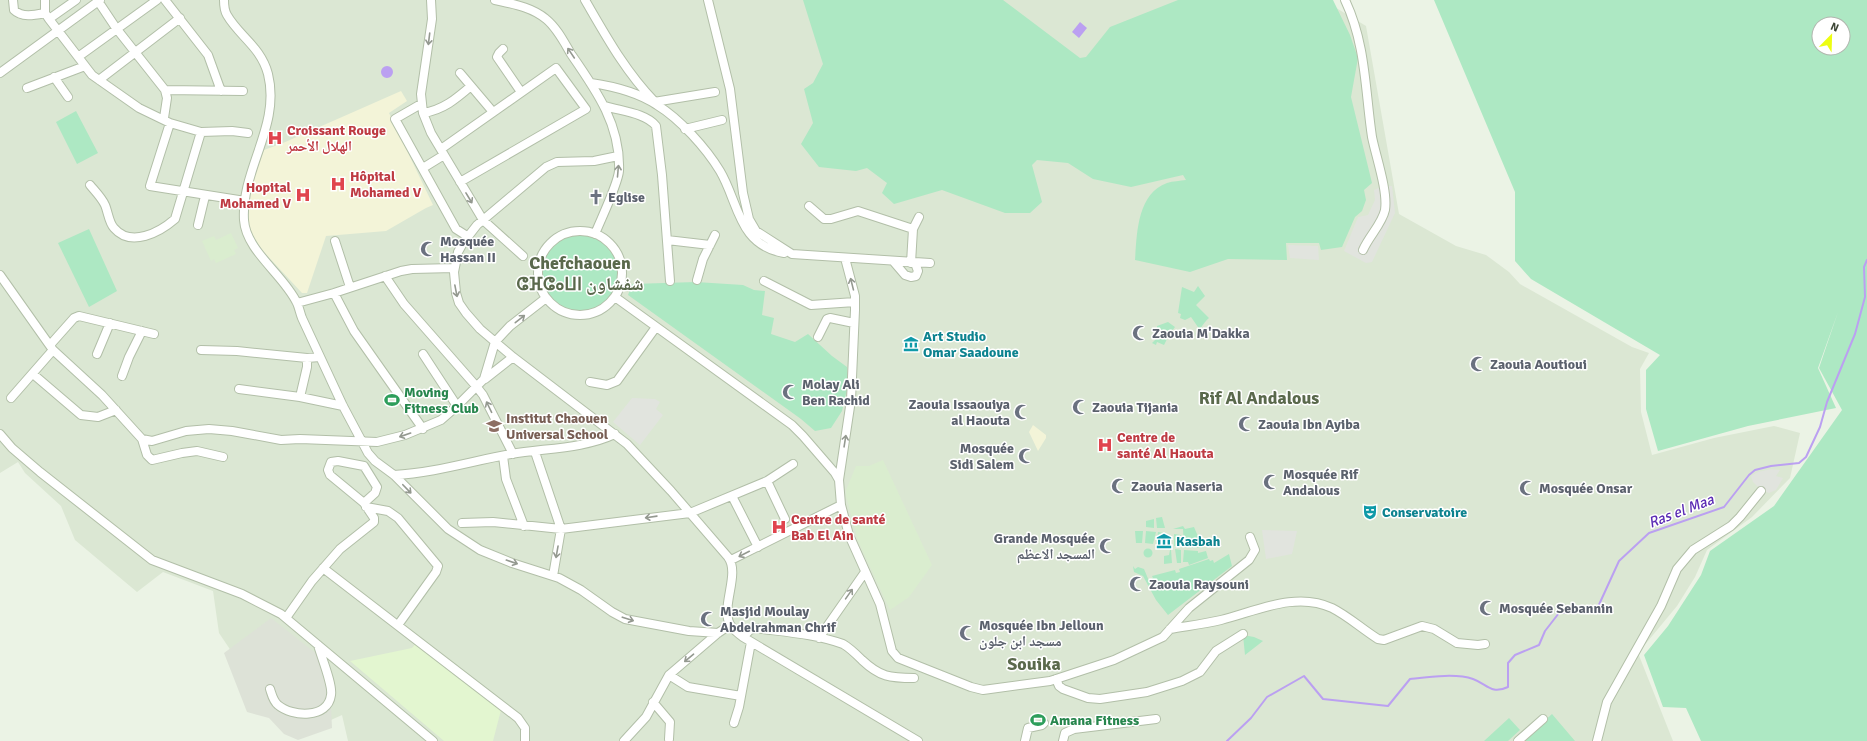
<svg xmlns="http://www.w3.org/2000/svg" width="1867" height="741" font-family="Signika,'Noto Naskh Arabic','Noto Sans Tifinagh',sans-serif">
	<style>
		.residential { fill: #dbe7d3 }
		.commercial { fill: #e3f6d0 }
		.industrial { fill: #dde2d7 }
		.education { fill: #daedcf }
		.medical { fill: #f3f4d8 }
		.green { fill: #ade8c3; fill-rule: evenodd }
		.parking { fill: #e1e4de }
		.water { fill: #bba0f1 }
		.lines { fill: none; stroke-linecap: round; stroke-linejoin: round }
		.stream { stroke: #bba0f1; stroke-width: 2 }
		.minor-casing { stroke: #b2bfa8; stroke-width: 10 }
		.minor { stroke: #fff; stroke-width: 8 }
		.oneway { stroke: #949990 }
		.labels { text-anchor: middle; stroke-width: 3; stroke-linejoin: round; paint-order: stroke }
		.health-label { font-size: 14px; font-weight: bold; fill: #be3a42; stroke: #fff; text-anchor: start }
		.worship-label { font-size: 14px; font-weight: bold; fill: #5b616d; stroke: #fff; text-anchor: start }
		.culture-label { font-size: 14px; font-weight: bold; fill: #0d838f; stroke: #fff; text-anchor: start }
		.leisure-label { font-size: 14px; font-weight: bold; fill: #27864d; stroke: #fff; text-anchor: start }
		.education-label { font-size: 14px; font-weight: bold; fill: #785e54; stroke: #fff; text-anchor: start }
		.water-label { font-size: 15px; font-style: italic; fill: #5b2cb4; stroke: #fff }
		.district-label { font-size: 18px; font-weight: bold; fill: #5a694c; stroke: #fff }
	</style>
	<rect width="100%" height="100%" fill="#ebf3e5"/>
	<path class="residential" d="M0 0H1323L1366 26 1399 214 1456 246 1486 255 1509 272 1520 284 1632 347 1649 353 1640 369 1641 412 1652 455 1714 438 1774 426 1800 433 1790 478 1752 517 1707 550 1695 577 1677 606 1638 653 1673 741H348L342 715 311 729 266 703 219 633 213 591 163 572 137 592 75 540 61 506 25 473 18 462 0 473Z"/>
	<path class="commercial" d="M418 641 501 710 493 741H444L350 661 412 648Z"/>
	<path class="industrial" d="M271 618 318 655 330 685 332 728 298 740 284 734 269 718 247 712 224 653Z"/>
	<path class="education" d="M231 233 238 248 234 250 236 254 216 263 214 259 211 261 202 241 214 236 216 240Z
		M883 460 932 565 909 597 890 610 858 541 846 496V490L856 466H869Z"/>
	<path class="medical" d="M401 91 407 101 389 113 433 205 426 208 386 231 326 236 307 293H302L263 251 248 228 249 195 254 173 264 150 283 143Z
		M1033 425 1046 435V438L1038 451 1029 432Z"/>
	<path class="green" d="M803 0H1003L1080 58 1086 57 1110 27 1178 0H1333L1350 35 1358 58 1351 97 1372 183 1364 190 1366 200 1362 211 1355 217 1342 247 1321 250 1319 243H1286L1287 260 1228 259 1190 272 1135 260C1137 233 1137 194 1167 183 1173 181 1180 181 1186 180L1183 175 1131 187 1093 179 1068 163 1037 160 1032 165 1042 202 1030 213H1005L942 190 894 204 882 193 887 183 867 168 856 171 819 167 801 144 813 123 804 89 813 83 823 64Z
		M1434 0H1867V741H1701L1686 708 1663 707 1644 655 1668 626 1701 575 1710 551 1774 506 1842 410 1819 368 1838 312 1818 368 1836 408 1748 426 1658 451 1646 409V370L1660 355 1531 279 1515 261V192ZM1819 24H1843V48H1819Z
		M76 111 98 153 77 164 56 122Z
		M89 229 117 291 89 307 58 243Z
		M542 273a38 38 0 1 1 76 0a38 38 0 1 1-76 0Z
		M696 282 743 285 754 290 765 291 762 315 774 318 771 334 795 342 808 334 832 356 847 367 848 385 842 411 831 428 815 431 801 419 628 295 632 284Z
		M1198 286 1205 296 1196 305 1209 318C1202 324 1200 332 1192 336L1200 330 1191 317 1185 320 1180 318 1181 314 1178 313 1182 287 1194 292Z
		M1168 322 1175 327 1169 335 1164 345 1157 342 1156 345 1152 343 1162 333 1157 330V326Z
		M1162 517 1165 528H1157L1156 518Z
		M1154 519V528L1146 527V521Z
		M1183 526 1185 529 1194 527 1203 548 1184 547 1183 529H1173Z
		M1135 531H1143L1142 543H1136Z
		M1146 531 1156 532 1153 544 1145 543Z
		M1158 532 1164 533 1163 541 1160 542 1159 545 1156 544Z
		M1174 534 1181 535 1182 547 1174 546Z
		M1143.5 553a4.5 4.5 0 1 1 9 0a4.5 4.5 0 1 1-9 0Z
		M1175 549 1181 550V563H1177Z
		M1170 550H1171L1172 563 1164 564V556L1169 555Z
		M1184 550 1198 551V553L1206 551 1208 558 1189 565 1188 562H1183Z
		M1229 554 1232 566 1168 615 1156 600 1143 576 1134 572 1133 566 1135 569 1138 567 1144 569 1149 581 1153 578 1152 576 1175 570 1176 573 1180 572 1179 569 1209 559 1210 561 1213 560 1214 563Z
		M1243 635 1254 637 1263 641 1245 655Z
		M1552 714 1575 741H1522Z
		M1509 718 1520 730 1508 741H1484Z"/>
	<path class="parking" d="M1383 186H1392L1395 213 1372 262 1366 263 1344 251 1358 217 1368 215 1375 200 1374 190Z
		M1288 245 1318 246 1319 260 1290 258Z
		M632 398 655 399 660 402 656 409 663 415 640 445 613 422Z
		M1771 469 1780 470 1776 476 1783 478 1776 490 1769 493 1761 490 1753 482 1751 476 1758 472Z
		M1262 530 1297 531 1292 554 1266 559Z"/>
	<path class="water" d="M1080 22 1087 28 1079 38 1072 32Z
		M381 72a6 6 0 1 1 12 0a6 6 0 1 1-12 0Z"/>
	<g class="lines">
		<path class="stream" d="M1227 741 1251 718 1267 697 1304 676 1323 699 1388 706 1410 679C1428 677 1456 673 1473 679 1487 684 1491 695 1508 687V663L1515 655 1539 645 1545 631 1559 613 1597 609 1619 561 1649 533 1724 507 1749 475 1755 470 1771 466 1799 463 1806 457 1820 427 1827 402 1855 334 1865 297 1864 267 1867 260"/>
		<g class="minor-casing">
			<path id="minor" d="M13 0 14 10C22 18 35 15 45 13
				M45 0V13L49 19 92 75 139 108 170 123 201 132 232 131 248 133
				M165 0 208 55 221 91
				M224 0C224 5 224 10 227 15 239 36 261 47 268 74 281 126 241 169 244 220 246 251 284 275 297 303 299 307 300 313 302 318L343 406 368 453 375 461 394 475 448 529 480 550 512 563 559 578 581 590 612 612 625 619 689 631 718 633
				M431 0 432 19 421 94 423 113 431 133 483 220 523 256
				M495 0C513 4 532 7 546 19 557 28 564 42 571 54 596 90 621 125 619 171 618 184 601 219 595 234
				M585 0C606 36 625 71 654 101
				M708 0 730 89 743 193 749 219 756 231 792 254 930 263
				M1345 0C1366 44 1365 90 1372 137 1376 157 1388 191 1385 210 1382 224 1369 236 1363 250
				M98 1 116 28 165 90 167 98 164 118
				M49 19 76 0
				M503 49 499 53 497 57 521 92
				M78 57 157 0
				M0 73 100 0
				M460 73 493 112
				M54 77 68 97
				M99 80 180 18
				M591 83C612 86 639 93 657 105 680 119 706 148 720 171 739 203 738 245 784 253
				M27 88 85 66
				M165 90 243 91
				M654 102 715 92
				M421 104 395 119 456 229 467 236
				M605 106C620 111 646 113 656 126L662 175 670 281
				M423 113C443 110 456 99 471 86
				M170 123 150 186 245 201
				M685 129 722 120
				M441 149 556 68 586 109 460 182
				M618 156 594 161 557 162 546 167 477 225 463 243 458 252 454 272 456 293 459 303 466 313 480 329 513 357 627 444 671 491 728 557C741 574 719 609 731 626 734 630 739 634 743 637L918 741
				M423 168 444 155
				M90 185C95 191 102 198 105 205 108 212 109 223 114 228 131 248 160 232 175 219L201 132
				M809 206 824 219H831L858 211 913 229
				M198 225 205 196
				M538 273a42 42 0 1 1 84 0a42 42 0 1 1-84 0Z
				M667 240 710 245
				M335 241 350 287
				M893 261 905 275 911 277 916 276 918 271 915 263
				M911 263 913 229 919 217
				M0 275 53 350 102 395 142 439 152 441 186 431 209 429 232 431 281 440 300 439 377 442 405 435 441 420 457 406 484 379 495 342 510 326 546 298
				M385 276 404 304 476 386 483 395 513 454
				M697 280 703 259 715 235
				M764 281 811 305 855 302
				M334 293 354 331 423 429
				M615 297 792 425 803 436 835 473 839 480 841 505 849 535 880 604 892 651 898 658 971 687 983 690 1050 681 1114 660 1163 637 1189 608 1249 560 1255 550 1250 537
				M297 303 334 293 401 271 412 269 454 268
				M818 337 827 319 830 318 854 323
				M50 345 74 318 79 316 154 334
				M201 350 237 351 307 358 320 357
				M97 354 110 323
				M423 354 457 406
				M33 374 81 415 98 417 116 410
				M122 376 129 357 142 331
				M485 379 513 357
				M590 382 607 385 617 381 656 327
				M239 389 300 397 343 406
				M300 397 307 367V358
				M11 398 53 350
				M0 434 12 448 40 472 152 560 242 594 281 614 433 741
				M142 439 147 455 152 460 182 453 197 451 223 457
				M535 452 561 529 553 576
				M503 456 506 479 524 526
				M394 475C434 473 472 461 511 454 546 448 583 449 615 434
				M839 480 851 400 855 310V296L845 258
				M767 481 785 519
				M732 496 758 547
				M366 507 388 511 398 518 438 566 436 572 398 625
				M462 523 493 522 561 529 690 513 767 481 793 464
				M731 560 841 505
				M323 568 518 718 525 728V741
				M286 618 312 581 340 549 374 522V518L364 503 375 493 377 487 364 466 338 461 331 462 328 470 330 475 364 503
				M1170 629C1187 626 1204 624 1221 620 1257 611 1296 591 1332 608 1348 616 1362 629 1378 639L1384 640 1422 626 1434 629 1457 643 1478 645 1485 644
				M743 637 750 630 755 628C784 632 816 634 843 644 850 648 856 654 862 660 880 677 890 678 914 678
				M819 638 865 572
				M669 675 688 687 741 696
				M1056 679 1059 686 1063 689 1088 698 1100 699 1147 692 1182 681 1200 672 1216 651 1243 634
				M270 689C272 695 273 701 278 705 292 717 328 719 331 695 333 685 321 656 318 645
				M653 702 670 722 669 739
				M734 723 739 707 751 642
				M624 741 646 717 669 675 718 633 730 625
				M1025 741 1028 728 1042 725 1044 723
				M1063 741 1065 733 1074 729 1156 719
				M1518 741 1543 719
				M1597 741 1607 702 1661 606 1677 569 1693 550 1731 526 1740 517 1761 491"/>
		</g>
		<use href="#minor" class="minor"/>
	</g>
	<defs><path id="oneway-shaft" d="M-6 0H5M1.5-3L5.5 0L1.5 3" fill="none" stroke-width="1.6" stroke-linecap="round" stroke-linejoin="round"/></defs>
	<g class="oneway">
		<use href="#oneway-shaft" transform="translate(429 39) rotate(97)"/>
		<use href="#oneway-shaft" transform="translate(571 53) rotate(-124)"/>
		<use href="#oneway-shaft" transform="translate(618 171) rotate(-85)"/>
		<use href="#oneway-shaft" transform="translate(469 198) rotate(59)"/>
		<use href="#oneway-shaft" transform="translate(852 284) rotate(-104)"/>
		<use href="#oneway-shaft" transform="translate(456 291) rotate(79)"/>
		<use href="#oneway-shaft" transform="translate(520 319) rotate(-38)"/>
		<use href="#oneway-shaft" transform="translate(489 407) rotate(-116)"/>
		<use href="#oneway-shaft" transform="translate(405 435) rotate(161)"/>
		<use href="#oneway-shaft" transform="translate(845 441) rotate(-81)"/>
		<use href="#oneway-shaft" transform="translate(407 489) rotate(46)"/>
		<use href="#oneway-shaft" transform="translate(651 517) rotate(172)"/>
		<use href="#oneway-shaft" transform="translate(557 552) rotate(100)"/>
		<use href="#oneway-shaft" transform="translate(744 554) rotate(153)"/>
		<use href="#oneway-shaft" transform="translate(512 562) rotate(19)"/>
		<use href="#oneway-shaft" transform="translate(849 594) rotate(-55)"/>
		<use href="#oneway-shaft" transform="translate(628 619) rotate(18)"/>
		<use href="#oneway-shaft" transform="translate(689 658) rotate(140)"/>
	</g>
	<defs>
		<g id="hospital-bare" transform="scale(1.2)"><path d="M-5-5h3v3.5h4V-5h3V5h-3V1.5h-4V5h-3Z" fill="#e0444e" stroke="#fff" stroke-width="2.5" paint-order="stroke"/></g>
		<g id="church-bare" transform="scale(1.2)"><path d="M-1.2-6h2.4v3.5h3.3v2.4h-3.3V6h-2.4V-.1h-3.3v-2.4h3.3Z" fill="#6b7280" stroke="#fff" stroke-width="2.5" paint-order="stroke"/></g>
		<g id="mosque-bare" transform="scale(1.2)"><path d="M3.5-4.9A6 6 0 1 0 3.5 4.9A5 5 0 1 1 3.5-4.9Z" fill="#6b7280" stroke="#fff" stroke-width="2.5" paint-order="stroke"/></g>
		<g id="museum-bare" transform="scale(1.2)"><path d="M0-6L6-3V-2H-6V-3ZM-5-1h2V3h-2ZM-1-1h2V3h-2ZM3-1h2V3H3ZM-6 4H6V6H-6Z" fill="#0f9aa8" stroke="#fff" stroke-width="2.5" paint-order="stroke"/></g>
		<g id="stadium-bare" transform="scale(1.2)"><path d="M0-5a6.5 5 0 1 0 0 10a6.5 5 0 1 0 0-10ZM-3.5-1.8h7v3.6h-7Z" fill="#2e9e5b" stroke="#fff" stroke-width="2.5" paint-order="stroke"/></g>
		<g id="university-bare" transform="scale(1.2)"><path d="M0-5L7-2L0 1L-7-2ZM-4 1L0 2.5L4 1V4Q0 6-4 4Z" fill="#8d6e63" stroke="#fff" stroke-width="2.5" paint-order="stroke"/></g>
		<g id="theatre-bare" transform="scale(1.2)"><path d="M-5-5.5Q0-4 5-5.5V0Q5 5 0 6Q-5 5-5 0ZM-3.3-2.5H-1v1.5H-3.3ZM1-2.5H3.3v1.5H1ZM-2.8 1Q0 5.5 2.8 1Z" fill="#0f9aa8" stroke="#fff" stroke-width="2.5" paint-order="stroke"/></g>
	</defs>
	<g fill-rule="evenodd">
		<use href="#hospital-bare" x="275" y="138"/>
		<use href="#hospital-bare" x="338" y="184"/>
		<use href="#hospital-bare" x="303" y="195"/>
		<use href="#church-bare" x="596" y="197"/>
		<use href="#mosque-bare" x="428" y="249"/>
		<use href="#mosque-bare" x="1140" y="333"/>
		<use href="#museum-bare" x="911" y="344"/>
		<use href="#mosque-bare" x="1478" y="364"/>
		<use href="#mosque-bare" x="790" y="392"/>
		<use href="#stadium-bare" x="392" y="400"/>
		<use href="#mosque-bare" x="1080" y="407"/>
		<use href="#mosque-bare" x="1022" y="412"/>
		<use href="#mosque-bare" x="1246" y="424"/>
		<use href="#university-bare" x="494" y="426"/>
		<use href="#hospital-bare" x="1105" y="445"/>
		<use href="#mosque-bare" x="1026" y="456"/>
		<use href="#mosque-bare" x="1271" y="482"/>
		<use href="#mosque-bare" x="1119" y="486"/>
		<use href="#mosque-bare" x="1527" y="488"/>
		<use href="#theatre-bare" x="1370" y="512"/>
		<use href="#hospital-bare" x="779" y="527"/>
		<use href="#museum-bare" x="1164" y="541"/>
		<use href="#mosque-bare" x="1107" y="546"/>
		<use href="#mosque-bare" x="1137" y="584"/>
		<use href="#mosque-bare" x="1487" y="608"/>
		<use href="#mosque-bare" x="708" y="619"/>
		<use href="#mosque-bare" x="967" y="633"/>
		<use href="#stadium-bare" x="1038" y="720"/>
	</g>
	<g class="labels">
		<g class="health-label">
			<text x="287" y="135">Croissant Rouge<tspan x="287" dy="16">الهلال الأحمر</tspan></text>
			<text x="350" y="181">Hôpital<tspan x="350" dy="16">Mohamed V</tspan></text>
			<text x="291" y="192" text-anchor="end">Hopital<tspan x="291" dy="16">Mohamed V</tspan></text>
			<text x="1117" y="442">Centre de<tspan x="1117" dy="16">santé Al Haouta</tspan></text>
			<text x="791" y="524">Centre de santé<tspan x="791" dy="16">Bab El Ain</tspan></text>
		</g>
		<g class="worship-label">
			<text x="608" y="202">Eglise</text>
			<text x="440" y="246">Mosquée<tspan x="440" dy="16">Hassan II</tspan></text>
			<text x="1152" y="338">Zaouia M'Dakka</text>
			<text x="1490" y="369">Zaouia Aoutioui</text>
			<text x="802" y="389">Molay Ali<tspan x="802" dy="16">Ben Rachid</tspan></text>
			<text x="1010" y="409" text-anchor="end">Zaouia Issaouiya<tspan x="1010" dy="16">al Haouta</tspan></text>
			<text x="1092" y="412">Zaouia Tijania</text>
			<text x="1258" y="429">Zaouia Ibn Ayiba</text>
			<text x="1014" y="453" text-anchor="end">Mosquée<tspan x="1014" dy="16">Sidi Salem</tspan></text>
			<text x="1283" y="479">Mosquée Rif<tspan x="1283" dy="16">Andalous</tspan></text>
			<text x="1131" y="491">Zaouia Naseria</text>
			<text x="1539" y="493">Mosquée Onsar</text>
			<text x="1095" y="543" text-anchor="end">Grande Mosquée<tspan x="1095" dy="16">المسجد الاعظم</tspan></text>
			<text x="1149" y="589">Zaouia Raysouni</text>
			<text x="1499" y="613">Mosquée Sebannin</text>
			<text x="720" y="616">Masjid Moulay<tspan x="720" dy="16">Abdelrahman Chrif</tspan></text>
			<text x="979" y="630">Mosquée Ibn Jelloun<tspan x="979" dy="16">مسجد ابن جلون</tspan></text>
		</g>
		<g class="culture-label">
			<text x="923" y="341">Art Studio<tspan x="923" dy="16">Omar Saadoune</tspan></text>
			<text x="1382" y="517">Conservatoire</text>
			<text x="1176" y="546">Kasbah</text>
		</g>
		<g class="leisure-label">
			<text x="404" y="397">Moving<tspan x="404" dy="16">Fitness Club</tspan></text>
			<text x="1050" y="725">Amana Fitness</text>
		</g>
		<g class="education-label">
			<text x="506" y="423">Institut Chaouen<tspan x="506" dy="16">Universal School</tspan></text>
		</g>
		<g class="water-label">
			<text transform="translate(1681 511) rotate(-21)" y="5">Ras el Maa</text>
		</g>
		<g class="district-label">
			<text x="580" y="269">Chefchaouen<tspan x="580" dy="21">ⵛⴼⵛⴰⵡⵏ شفشاون</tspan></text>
			<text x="1259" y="404">Rif Al Andalous</text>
			<text x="1034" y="670">Souika</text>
		</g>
	</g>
	<g transform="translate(1831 36) rotate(23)"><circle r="19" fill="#ffffff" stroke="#b1b5ae"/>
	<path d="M0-3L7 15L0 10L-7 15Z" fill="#edfe12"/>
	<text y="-6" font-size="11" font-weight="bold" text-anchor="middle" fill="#3d4635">N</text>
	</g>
</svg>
